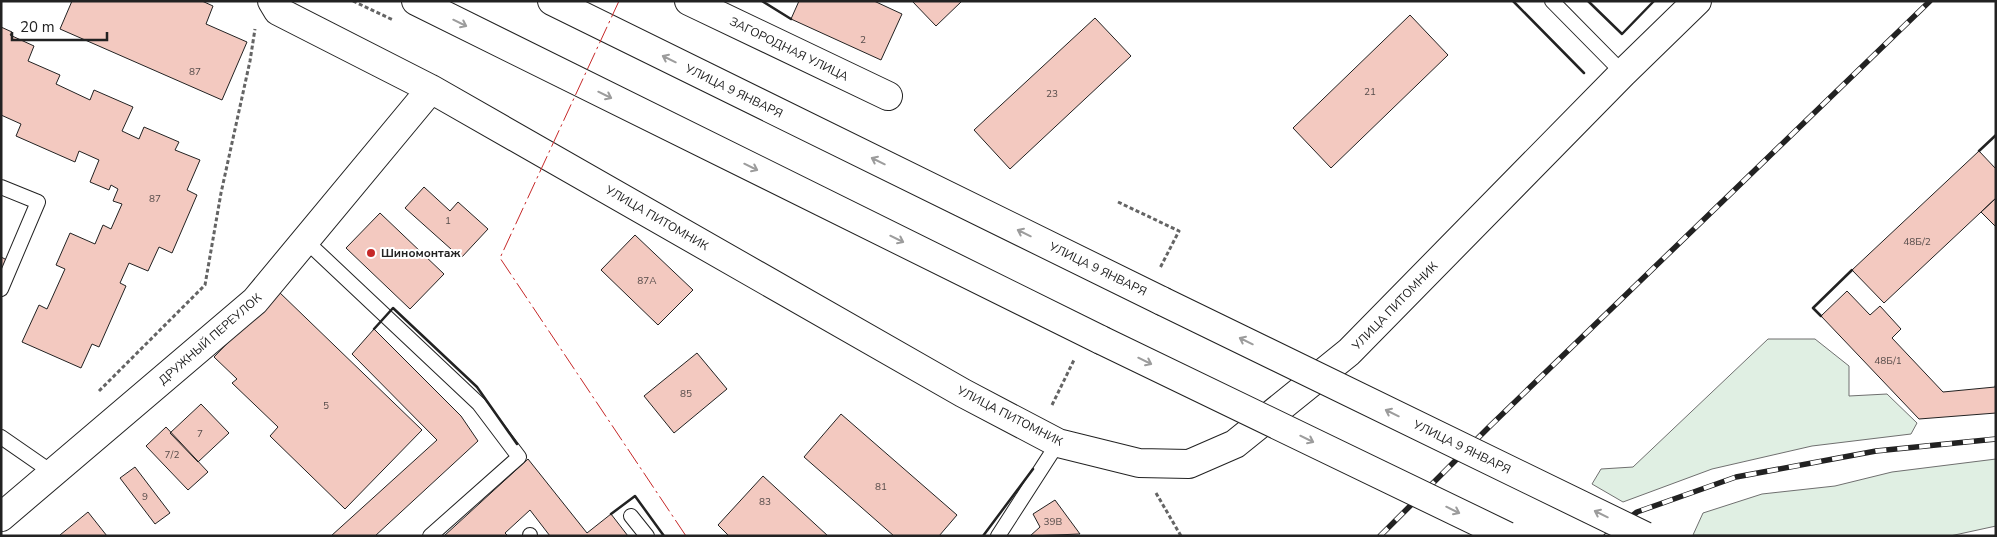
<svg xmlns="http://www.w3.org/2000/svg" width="1997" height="537" font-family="'Nunito Sans',sans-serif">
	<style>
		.green { fill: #e0efe3; stroke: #6f6f6f }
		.building { fill: #f3c9c0; stroke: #222 }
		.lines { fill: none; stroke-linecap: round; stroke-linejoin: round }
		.service-casing { stroke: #222; stroke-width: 16 }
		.minor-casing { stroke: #222; stroke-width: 30 }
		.secondary-casing { stroke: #222; stroke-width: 30 }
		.path { stroke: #646464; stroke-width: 3; stroke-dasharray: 4 2.5; stroke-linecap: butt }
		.service { stroke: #fff; stroke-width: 14 }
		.minor { stroke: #fff; stroke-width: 28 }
		.secondary { stroke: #fff; stroke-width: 28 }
		.rail-casing { stroke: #222; stroke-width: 5.5 }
		.rail { stroke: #fff; stroke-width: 4; stroke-dasharray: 11; stroke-linecap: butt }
		.secondary-bridge-casing { stroke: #222; stroke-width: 30; stroke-linecap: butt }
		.secondary-bridge { stroke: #fff; stroke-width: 28 }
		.wall { stroke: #222; stroke-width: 2.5 }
		.power { stroke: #c62828; stroke-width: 1; stroke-dasharray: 18 4 2.5 4; stroke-linecap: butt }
		.oneway { stroke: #9c9c9c }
		.poi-dot { fill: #c62828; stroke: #fff; stroke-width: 2 }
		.labels { text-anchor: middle; stroke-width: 4; stroke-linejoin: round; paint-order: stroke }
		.number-label { font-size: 10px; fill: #564c4a }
		.street-label { font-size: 12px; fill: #222; stroke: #fff }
		.poi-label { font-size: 12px; font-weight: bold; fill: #222; stroke: #fff; text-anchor: start }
	</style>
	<rect width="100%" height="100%" fill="#fff"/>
	<path class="green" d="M1768 339H1815L1849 366V396L1887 394 1917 423 1911 434 1812 446 1712 469 1623 502 1592 484 1601 469 1633 467Z
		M1996 459V526L1950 536 1693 535 1703 513 1762 494 1835 486 1892 472Z"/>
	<path class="building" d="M72 1H202L213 6 206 24 247 42 222 100 60 29Z
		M799 1H874L902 14 881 60 791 19Z
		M912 1H962L936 26Z
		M1410 15 1448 55 1331 168 1293 128Z
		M1095 18 1131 56 1010 169 974 130Z
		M1 27 12 32 10 35 34 46 28 61 60 75 56 84 90 100 94 90 133 107 122 131 139 139 144 127 179 142 175 150 200 160 187 190 197 195 172 253 159 247 148 271 129 263 120 283 126 286 99 347 92 344 81 368 22 342 39 305 47 309 65 269 56 265 70 233 95 244 103 225 111 229 122 204 113 201 118 189 111 185 109 190 90 182 99 160 79 151 75 162 16 136 21 124 1 115Z
		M1979 151 1996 169V198L1884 303 1852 270Z
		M424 187 450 211 458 202 488 229 461 258 405 208Z
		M1996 198V227L1981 212Z
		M380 213 444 274 410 309 346 248Z
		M635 235 693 290 658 325 601 270Z
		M1 257 9 261 1 277Z
		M278 291 422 430 345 509 270 436 278 427 232 383 237 379 214 357Z
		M1847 291 1870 315 1880 306 1901 329 1892 338 1943 392 1995 387 1996 382V413L1919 419 1821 316Z
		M374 329 461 416 478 441 375 536H331L437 440 352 354Z
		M697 353 727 389 674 433 644 396Z
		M201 404 229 433 198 462 170 433Z
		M841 414 957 515 939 536H894L804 457Z
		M166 427 208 472 188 490 146 446Z
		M528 459 587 533 611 514 628 536H550L530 510 505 533 508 536H444Z
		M135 467 170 513 155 524 120 478Z
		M763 476 828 536H729L718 525Z
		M1055 500 1080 534 1030 536 1040 527 1033 514Z
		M88 512 107 536H60V535Z"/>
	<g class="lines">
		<g class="service-casing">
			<path id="service" d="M1552 1 1623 73
				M1 187 38 202 1 289
				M306 241 479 404 519 457 430 536
				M1 437 53 473
				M631 516 647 536
				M530 535V536
				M998 536 1058 443"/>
		</g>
		<g class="minor-casing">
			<path id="minor" d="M272 1 278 11 431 89 963 393 1058 443 1139 463 1189 464 1235 444 1349 352 1623 73 1697 1
				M689 1 888 96
				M1 517 255 301 431 89"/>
		</g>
		<g class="secondary-casing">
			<path id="secondary" d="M416 1 1101 340
				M552 1 1162 301"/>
		</g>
		<path class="path" d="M353 1 393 20
			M1118 202 1179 231 1160 268
			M99 391 205 285 221 193 250 61 255 29
			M1052 405 1074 360
			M1156 493 1181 536"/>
		<use href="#service" class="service"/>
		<use href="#minor" class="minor"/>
		<use href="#secondary" class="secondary"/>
		<g class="rail-casing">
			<path id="rail" d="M1380 536 1489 427 1930 1
				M1606 536 1637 512 1736 477 1876 451 1996 439"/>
		</g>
		<use href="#rail" class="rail"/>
		<g class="secondary-bridge-casing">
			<path id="secondary-bridge" d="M1162 301 1645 536
				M1101 340 1507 536"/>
		</g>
		<use href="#secondary-bridge" class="secondary-bridge"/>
		<path class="wall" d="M762 1 791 19
			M1513 1 1584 73
			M1588 1 1622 34 1654 1
			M1979 151 1996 135
			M1821 316 1813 308 1852 270
			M374 329 393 308 477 387 517 444
			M611 514 635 496 664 536
			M983 536 1033 469"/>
		<path class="power" d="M619 1 500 258 686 536"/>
	</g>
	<defs><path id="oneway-shaft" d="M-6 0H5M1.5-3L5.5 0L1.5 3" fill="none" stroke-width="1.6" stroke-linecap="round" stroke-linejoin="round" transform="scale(1.25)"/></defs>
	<g class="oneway">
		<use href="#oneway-shaft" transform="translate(460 23) rotate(26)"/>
		<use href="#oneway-shaft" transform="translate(669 59) rotate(-154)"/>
		<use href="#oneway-shaft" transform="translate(605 95) rotate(26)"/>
		<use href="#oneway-shaft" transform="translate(878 161) rotate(-154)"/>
		<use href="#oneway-shaft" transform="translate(751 167) rotate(26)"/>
		<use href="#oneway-shaft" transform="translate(1024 233) rotate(-154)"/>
		<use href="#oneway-shaft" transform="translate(897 239) rotate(26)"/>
		<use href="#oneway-shaft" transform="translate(1246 341) rotate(-154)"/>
		<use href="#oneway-shaft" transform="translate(1145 361) rotate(26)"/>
		<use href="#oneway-shaft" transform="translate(1392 413) rotate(-154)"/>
		<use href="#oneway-shaft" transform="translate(1307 439) rotate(26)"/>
		<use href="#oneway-shaft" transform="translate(1453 510) rotate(26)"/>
		<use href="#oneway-shaft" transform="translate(1601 514) rotate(-154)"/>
	</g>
	<circle class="poi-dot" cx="371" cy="253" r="5"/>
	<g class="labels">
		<g class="number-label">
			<text x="863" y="43">2</text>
			<text x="195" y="75">87</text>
			<text x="1370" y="95">21</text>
			<text x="1052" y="97">23</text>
			<text x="155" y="202">87</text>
			<text x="448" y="224">1</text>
			<text x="1917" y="245">48Б/2</text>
			<text x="647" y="284">87А</text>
			<text x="1888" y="364">48Б/1</text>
			<text x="686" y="397">85</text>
			<text x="326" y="409">5</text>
			<text x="200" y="437">7</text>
			<text x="172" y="458">7/2</text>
			<text x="881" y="490">81</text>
			<text x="145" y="500">9</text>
			<text x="765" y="505">83</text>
			<text x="1053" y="525">39В</text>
		</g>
		<g class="street-label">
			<text transform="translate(789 49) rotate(26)" y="4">ЗАГОРОДНАЯ УЛИЦА</text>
			<text transform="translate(734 91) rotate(26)" y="4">УЛИЦА 9 ЯНВАРЯ</text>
			<text transform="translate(657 218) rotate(30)" y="4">УЛИЦА ПИТОМНИК</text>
			<text transform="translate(1098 269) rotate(26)" y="4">УЛИЦА 9 ЯНВАРЯ</text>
			<text transform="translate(1395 306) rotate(-46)" y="4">УЛИЦА ПИТОМНИК</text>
			<text transform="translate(210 339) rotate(-41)" y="4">ДРУЖНЫЙ ПЕРЕУЛОК</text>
			<text transform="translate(1010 416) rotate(27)" y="4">УЛИЦА ПИТОМНИК</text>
			<text transform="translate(1462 447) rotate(26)" y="4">УЛИЦА 9 ЯНВАРЯ</text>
		</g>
		<g class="poi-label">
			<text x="381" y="257">Шиномонтаж</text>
		</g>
	</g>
	<rect width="1997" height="537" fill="none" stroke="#222222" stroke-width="5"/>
	<path d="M12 32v8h95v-8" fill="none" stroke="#222222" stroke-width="2.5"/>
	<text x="20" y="32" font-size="15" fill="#222222" stroke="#ffffff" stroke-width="4" paint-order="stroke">20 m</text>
</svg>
